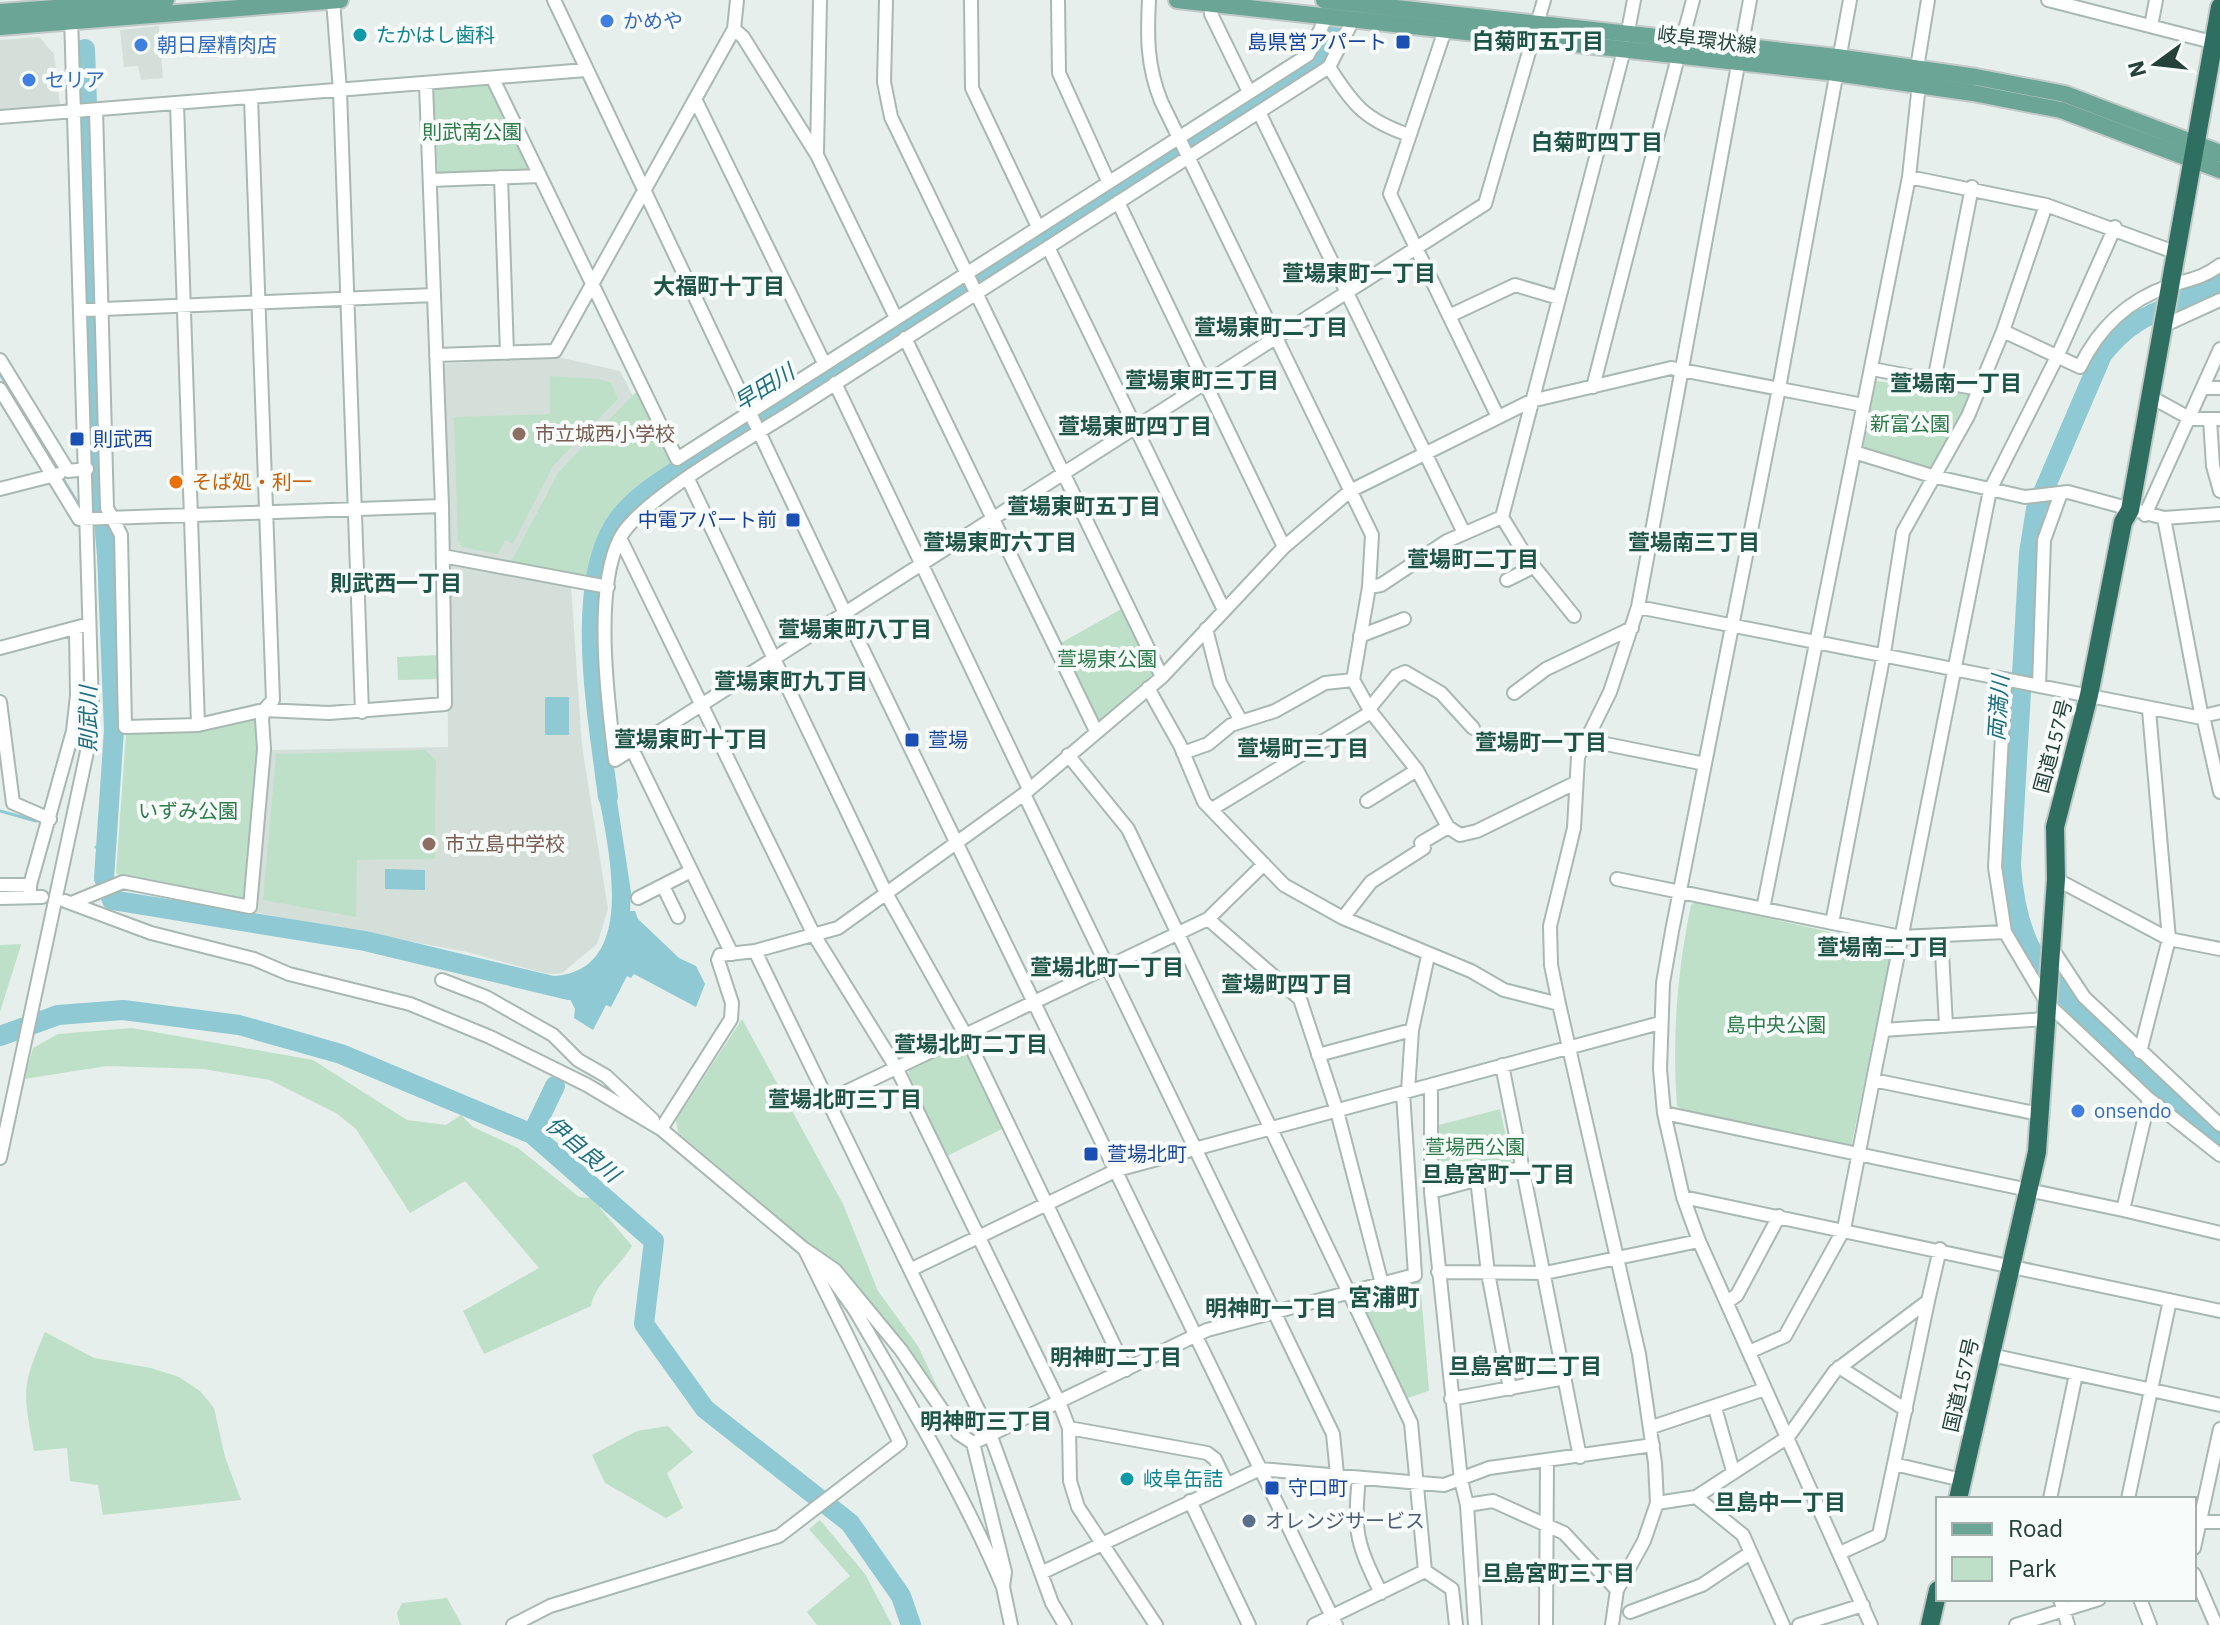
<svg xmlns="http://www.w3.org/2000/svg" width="2220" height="1625" font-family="'IBM Plex Sans','Noto Sans JP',sans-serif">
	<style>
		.built { fill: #d4dfda }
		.green { fill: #bfe0c8 }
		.water { fill: #8ec9d4 }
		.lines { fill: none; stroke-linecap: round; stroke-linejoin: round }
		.stream { stroke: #8ec9d4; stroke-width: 3 }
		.river { stroke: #8ec9d4; stroke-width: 20 }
		.minor-casing { stroke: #a8b8b2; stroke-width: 16 }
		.major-casing { stroke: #c2cac8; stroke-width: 20 }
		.highway-casing { stroke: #c2cac8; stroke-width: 22 }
		.minor { stroke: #fff; stroke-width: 12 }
		.major { stroke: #6aa596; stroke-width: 16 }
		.highway { stroke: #2f6f62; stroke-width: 18 }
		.shop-dot { fill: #3f7fe0; stroke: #f7fbf9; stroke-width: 3 }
		.culture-dot { fill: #0f9aa8; stroke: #f7fbf9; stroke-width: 3 }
		.transit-dot { fill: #1a4fb4; stroke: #f7fbf9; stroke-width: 3 }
		.education-dot { fill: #8d6e63; stroke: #f7fbf9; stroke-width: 3 }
		.food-dot { fill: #e8710a; stroke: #f7fbf9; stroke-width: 3 }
		.service-dot { fill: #5c6f8a; stroke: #f7fbf9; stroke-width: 3 }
		.labels { text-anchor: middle; stroke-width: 8; stroke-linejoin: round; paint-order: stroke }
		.shop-label { font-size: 20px; fill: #366cbe; stroke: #f7fbf9; text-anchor: start }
		.culture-label { font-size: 20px; fill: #0d838f; stroke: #f7fbf9; text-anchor: start }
		.street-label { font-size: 20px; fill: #24423a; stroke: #f7fbf9 }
		.transit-label { font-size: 20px; fill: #164399; stroke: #f7fbf9; text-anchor: start }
		.park-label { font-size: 20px; fill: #2d7a4b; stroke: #f7fbf9 }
		.education-label { font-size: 20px; fill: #785e54; stroke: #f7fbf9; text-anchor: start }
		.food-label { font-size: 20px; fill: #c56008; stroke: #f7fbf9; text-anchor: start }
		.service-label { font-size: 20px; fill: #4e5e75; stroke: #f7fbf9; text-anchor: start }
		.neighbourhood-label { font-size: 22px; font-weight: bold; fill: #1f5548; stroke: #f7fbf9 }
		.water-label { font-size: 22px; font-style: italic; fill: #1c6f80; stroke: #f7fbf9 }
		.quarter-label { font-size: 24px; font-weight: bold; fill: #1f5548; stroke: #f7fbf9 }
	</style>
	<rect width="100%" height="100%" fill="#e6efeb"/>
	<path class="built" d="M159 26 163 78 141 80 138 66 124 67 120 30Z
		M39 37 54 54 60 106 0 111V40Z
		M558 357 620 371 633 396 558 472 509 565 452 554 446 549 440 364Z
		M452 562 571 586 582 746 608 909 597 944 562 973 547 974 467 952 253 912 268 750 448 747 447 565Z"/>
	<path class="green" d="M488 84 530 166 528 171 438 174 433 92 436 88Z
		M550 376 600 379 611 383 618 399 553 466 513 544 505 540 498 554 462 547 458 541 454 417 550 414Z
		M1876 381 1972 393 1932 468 1863 449Z
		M637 391 672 465C623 496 600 520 589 580L509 565 558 472Z
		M1123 608 1154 673 1098 722 1059 644Z
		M440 655 441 679 398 680 397 657Z
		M254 718 258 721 260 749 246 899 242 902 128 879 116 873 126 734 198 731Z
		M425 750 436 760 435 859 357 860 356 917 263 900 276 754Z
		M1695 902 1889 945 1892 949 1851 1147 1683 1110 1677 1106C1672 1037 1677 973 1691 905Z
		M21 944V945L0 1012V945Z
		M742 1019 843 1204 878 1291 918 1346 947 1407 839 1266 792 1230 678 1132 676 1120Z
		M132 1028 313 1060 407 1120 446 1125 461 1115 473 1127 518 1148 579 1197 600 1199V1208L632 1246C620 1267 595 1283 591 1306L484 1354 463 1311 539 1268 465 1181 410 1213 356 1129 336 1113 270 1080 203 1069 107 1066 24 1079 33 1048 58 1034Z
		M960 1045 965 1046 1004 1128 947 1156 909 1075V1070Z
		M1500 1109 1513 1170 1435 1189V1126Z
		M1420 1279 1429 1391 1407 1398 1359 1299Z
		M45 1332 94 1358 151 1368 179 1377 200 1391 214 1408 225 1457 241 1500 103 1515 98 1485 70 1481 67 1448 34 1451C23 1391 21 1388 45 1332Z
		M668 1426 693 1452 667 1473 683 1508 666 1518 605 1483 592 1455 637 1431Z
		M820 1520 865 1574 892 1625H817L807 1612 850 1576 809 1529Z
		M447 1598 462 1625H400L397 1613 402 1603Z"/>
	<path class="water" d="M545 697H569V735H545Z
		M612 768 631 892 630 911H635L638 919 679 958 696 966 705 984 696 1007 634 974 631 978 627 976 611 1007 606 1005 593 1030 574 1018 575 1009 569 997 542 989 544 976C648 980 604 834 595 775Z
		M385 869 425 870V890L385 889Z"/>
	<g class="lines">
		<path class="stream" d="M0 374 58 470
			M62 477 77 502
			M0 811 36 821
			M96 847 106 851"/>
		<path class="river" d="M85 49 101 489 107 555 114 730 104 878 112 900 365 941 569 990
			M2220 282C2174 312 2139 306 2102 355L2036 509 2029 553 2011 865C2013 897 2019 930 2036 958 2054 988 2082 1011 2106 1035 2142 1070 2179 1108 2220 1138
			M608 797C599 723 573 590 615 524 632 498 660 482 686 465L1323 62 1349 4
			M0 1036 58 1015 123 1010 239 1025 341 1054 532 1134 654 1241 644 1324 705 1409 850 1523 901 1596 911 1625
			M532 1134 555 1086"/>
		<g class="minor-casing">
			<path id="minor" d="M333 0 340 91 362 712
				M554 0 845 613 1336 1625
				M886 0 884 82 891 117 1162 677
				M971 0 972 88 1038 227
				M1058 0 1059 73 1108 181
				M1149 0C1147 37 1147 66 1161 101L1372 535 1369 587 1353 680 1371 712 1417 770 1448 827 1460 835 1477 831 1575 783
				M1850 0 1779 388 1672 931 1663 983 1660 1069 1664 1113 1683 1197 1699 1241 1871 1625
				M2048 0 2212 42
				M1212 4 1211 14 1249 92
				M1356 14 1329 67C1152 180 975 293 799 407 756 435 641 498 620 538 593 590 608 703 615 760L1485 204 1544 0
				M2151 26 2156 0
				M734 29 743 37 817 155 896 318
				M1445 30 1390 194 1498 417
				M1627 36 1634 0
				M1682 41 1693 0
				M1329 67C1353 105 1365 120 1409 135
				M1917 68 1928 0
				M493 79 677 459 1308 55 1327 16
				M696 101 824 363
				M177 104 198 725
				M96 110 107 508 121 535 125 727 198 725 264 710 329 713 445 704 442 506 426 84
				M1259 112 1464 533
				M0 117 586 70
				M817 153 820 0
				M501 177 507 353
				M1909 177 2046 205 2177 253
				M430 180 540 176
				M1118 202 1284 547
				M1048 247 1224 610
				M80 310 434 295
				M1449 316 1515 285 1559 298
				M2163 326 2220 300
				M2003 331 2080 367C2098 329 2128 300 2169 286 2187 280 2204 278 2220 265
				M905 338 1096 731
				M436 355 555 351 734 29 737 0
				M0 360 68 471 87 469
				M1872 369 1979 389
				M1934 381 1972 187
				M835 383 1029 789
				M1593 387 1678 57
				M2203 388H2220
				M0 389 79 519 442 506
				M2151 397 2191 419H2220
				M2210 419 2213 466 2220 491
				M1854 452 1932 476 2025 497 2068 492 2164 518 2220 514
				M688 479 886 893 965 1034 1126 1370
				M0 489 59 474
				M2145 515 2220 349
				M1502 517 1527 558 1574 616
				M2164 518 2202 718
				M620 538 814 935 897 1069 1059 1402 1069 1428 1070 1481 1078 1507 1156 1625
				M443 556 608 587
				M1507 580 1527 570V558
				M1369 587 1381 585 1447 541 1502 517 1624 50
				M1638 607 2202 718
				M1206 629 1220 683 1241 721
				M1360 636 1404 619
				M0 648 82 626
				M2005 679 1995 867 2005 932
				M2039 686 2044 540 2061 493
				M1148 688 1180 745 1204 802 1284 885 1343 918 1471 971 1504 990 1559 1004
				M1514 693 1546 669 1632 628
				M0 702 13 803 50 819
				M1369 709 1396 676 1405 672 1441 693 1473 728
				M2203 716 2220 792
				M2203 716 2220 712
				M1586 740 1705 764
				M633 751 732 954
				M1183 753 1208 744 1231 725 1275 711 1325 683 1353 680
				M1068 755 1128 829 1411 1423 1425 1571 1314 1625
				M1024 794 1333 1434 1337 1474
				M1367 801 1417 770
				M1212 809 1371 712
				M1617 879 1901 937 2005 932 2047 1003 2149 1099 2220 1155
				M2056 879 2169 939 2149 710
				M0 885H30V892
				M30 885 73 731 77 696 76 628
				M663 886 678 917
				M0 898 42 897
				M638 898 691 871
				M65 901 151 933 254 959 289 974 410 1004 490 1037 587 1085 661 1129 803 1248 835 1270 901 1350 958 1433 973 1443 1207 1330 1415 1275 1403 1093
				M74 902 123 882 250 907 264 749 262 719 264 710 273 700 251 98
				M1763 909 1909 177 1919 84
				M1343 918 1371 882 1424 848 1421 843 1448 827
				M1208 919 1300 999 1337 1111 1382 1284
				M1832 923 1884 653 1903 532 1968 416 2003 331 2046 205
				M1941 935 1946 1025
				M2053 950 2084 997 2220 1125
				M755 951 990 1434 1052 1603 1065 1625
				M442 980 486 997 553 1035 578 1060 606 1076 653 1120
				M1412 1030 1428 956
				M1883 1030 1990 490 2057 357 2115 227
				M2140 1052 2169 939 2220 949
				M1318 1055 1412 1030 1408 1091
				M1502 1065 1580 1457
				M1873 1080 1883 1030 2046 1019
				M1431 1085V1192L1461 1480 1467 1505 1475 1625
				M829 1100 1208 919 1264 864
				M1664 1113 2123 1210 2149 1099
				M661 1129 731 1019 732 1003 718 960 720 955 755 951 838 928 1024 794 1162 677 1284 547 1350 491 1531 401 1671 368 1863 405
				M0 1158 88 747 92 708 71 16
				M1477 1179 1488 1273 1510 1389
				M1431 1192 1523 1167
				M1683 1197 2220 1311
				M2123 1210 2220 1233
				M822 1262C832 1280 845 1295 856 1312 908 1401 963 1492 1003 1587
				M912 1269 1117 1170 1660 1023
				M1438 1272 1545 1273 1699 1241
				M1928 1301 1940 1249
				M1727 1302 1737 1295 1779 1216
				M1749 1352 1785 1336 1844 1229 1873 1080 2039 1114
				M1991 1355 2220 1405
				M1839 1367 1906 1410
				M1451 1399 1565 1378
				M1715 1408 1733 1471
				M1652 1427 1765 1389
				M1069 1428 1207 1453 1215 1459 1226 1482
				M973 1443 1005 1572 1003 1587 1011 1625
				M1359 1478C1353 1532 1357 1544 1381 1593
				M1696 1497 1743 1535 1783 1625
				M2050 1499 2076 1374
				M2128 1499 2170 1300
				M1190 1501 1249 1625
				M1657 1503 1696 1497 1788 1437 1835 1371 1928 1301 1894 1464
				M1467 1505 1493 1501 1564 1533 1617 1590
				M2200 1522H2220
				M2194 1548 2220 1429
				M1840 1553 1879 1535 1894 1464 1962 1480
				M1425 1571 1452 1589 1456 1625
				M1041 1573 1260 1469 1444 1485 1489 1468 1653 1445
				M2194 1574 2216 1625
				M2060 1599 2068 1625
				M2140 1599 2150 1625
				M1630 1612 1702 1585 1750 1553
				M513 1625 550 1606 779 1536 900 1443 805 1250
				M1546 1625 1547 1461
				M1612 1625 1617 1590 1644 1541 1657 1503 1655 1463 1639 1354 1559 1004 1551 965 1550 926 1574 828 1578 757 1610 692 1638 607 1750 0
				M1799 1625 1863 1605
				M2016 1625 2099 1599"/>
		</g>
		<g class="major-casing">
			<path id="major" d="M1177 0 1836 73 1973 93 2061 110 2220 170
				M1324 0 1837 57 1976 77 2065 94 2220 153
				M0 12 166 0
				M0 27 340 0"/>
		</g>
		<g class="highway-casing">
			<path id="highway" d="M1958 1499 2037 1152 2056 879 2055 827 2089 695 2123 522 2130 510 2220 7
				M1930 1625 1938 1590"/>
		</g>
		<use href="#minor" class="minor"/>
		<use href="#major" class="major"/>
		<use href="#highway" class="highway"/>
	</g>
	<g class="shop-dot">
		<circle cx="607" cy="21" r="8"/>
		<circle cx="141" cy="45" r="8"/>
		<circle cx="29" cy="80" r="8"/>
		<circle cx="2078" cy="1111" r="8"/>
	</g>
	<g class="culture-dot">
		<circle cx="360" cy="35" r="8"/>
		<circle cx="1127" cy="1479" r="8"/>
	</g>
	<g class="transit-dot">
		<rect x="1395" y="34" width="16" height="16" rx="4"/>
		<rect x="69" y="431" width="16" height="16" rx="4"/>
		<rect x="785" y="512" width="16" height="16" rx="4"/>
		<rect x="904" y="732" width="16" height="16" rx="4"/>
		<rect x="1083" y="1146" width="16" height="16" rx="4"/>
		<rect x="1264" y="1480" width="16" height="16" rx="4"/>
	</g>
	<g class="education-dot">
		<circle cx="519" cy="434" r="8"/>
		<circle cx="429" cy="844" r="8"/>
	</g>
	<circle class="food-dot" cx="176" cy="482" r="8"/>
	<circle class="service-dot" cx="1249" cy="1521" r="8"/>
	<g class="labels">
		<g class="shop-label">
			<text x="623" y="28">かめや</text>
			<text x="157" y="52">朝日屋精肉店</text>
			<text x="45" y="87">セリア</text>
			<text x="2094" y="1118">onsendo</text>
		</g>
		<g class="culture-label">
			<text x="376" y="42">たかはし歯科</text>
			<text x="1143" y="1486">岐阜缶詰</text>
		</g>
		<g class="street-label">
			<text transform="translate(1707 40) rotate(7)" y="7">岐阜環状線</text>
			<text transform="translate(2053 746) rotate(-75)" y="7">国道157号</text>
			<text transform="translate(1961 1385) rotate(-77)" y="7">国道157号</text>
		</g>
		<g class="transit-label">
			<text x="1387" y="49" text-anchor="end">島県営アパート</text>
			<text x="93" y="446">則武西</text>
			<text x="777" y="527" text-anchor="end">中電アパート前</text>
			<text x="928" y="747">萱場</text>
			<text x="1107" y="1161">萱場北町</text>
			<text x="1288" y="1495">守口町</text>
		</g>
		<g class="park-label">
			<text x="472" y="139">則武南公園</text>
			<text x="1910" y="431">新富公園</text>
			<text x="1107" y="666">萱場東公園</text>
			<text x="188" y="818">いずみ公園</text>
			<text x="1776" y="1032">島中央公園</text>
			<text x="1475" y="1154">萱場西公園</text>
		</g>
		<g class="education-label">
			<text x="535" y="441">市立城西小学校</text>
			<text x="445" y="851">市立島中学校</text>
		</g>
		<g class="food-label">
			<text x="192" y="489">そば処・利一</text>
		</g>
		<g class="service-label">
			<text x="1265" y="1528">オレンジサービス</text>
		</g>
		<g class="neighbourhood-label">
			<text x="1538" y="49">白菊町五丁目</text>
			<text x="1597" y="150">白菊町四丁目</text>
			<text x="1359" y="281">萱場東町一丁目</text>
			<text x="719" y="294">大福町十丁目</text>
			<text x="1271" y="335">萱場東町二丁目</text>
			<text x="1202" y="388">萱場東町三丁目</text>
			<text x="1956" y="391">萱場南一丁目</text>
			<text x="1135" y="434">萱場東町四丁目</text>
			<text x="1084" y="514">萱場東町五丁目</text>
			<text x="1000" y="550">萱場東町六丁目</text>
			<text x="1694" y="550">萱場南三丁目</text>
			<text x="1473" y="567">萱場町二丁目</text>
			<text x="396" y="591">則武西一丁目</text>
			<text x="855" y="637">萱場東町八丁目</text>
			<text x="791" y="689">萱場東町九丁目</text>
			<text x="691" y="747">萱場東町十丁目</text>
			<text x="1541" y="750">萱場町一丁目</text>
			<text x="1303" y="756">萱場町三丁目</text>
			<text x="1883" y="955">萱場南二丁目</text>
			<text x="1107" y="975">萱場北町一丁目</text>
			<text x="1287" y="992">萱場町四丁目</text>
			<text x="971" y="1052">萱場北町二丁目</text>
			<text x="845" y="1107">萱場北町三丁目</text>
			<text x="1498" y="1182">旦島宮町一丁目</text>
			<text x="1271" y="1316">明神町一丁目</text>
			<text x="1116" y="1365">明神町二丁目</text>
			<text x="1525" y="1374">旦島宮町二丁目</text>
			<text x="986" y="1429">明神町三丁目</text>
			<text x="1780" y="1510">旦島中一丁目</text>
			<text x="1558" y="1581">旦島宮町三丁目</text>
		</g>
		<g class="water-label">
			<text transform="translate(764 387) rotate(-32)" y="8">早田川</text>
			<text transform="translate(1998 708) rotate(-86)" y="8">両満川</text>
			<text transform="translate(88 719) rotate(-90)" y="8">則武川</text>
			<text transform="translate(583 1149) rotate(40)" y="8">伊自良川</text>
		</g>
		<g class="quarter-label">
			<text x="1384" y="1306">宮浦町</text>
		</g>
	</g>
	<rect x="1936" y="1497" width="260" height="104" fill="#f7fbf9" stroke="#a3b1ad" stroke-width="2"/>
	<rect x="1952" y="1523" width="40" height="12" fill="#6aa596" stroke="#a3b1ad" stroke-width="2"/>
	<text x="2008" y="1537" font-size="24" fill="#24423a">Road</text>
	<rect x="1952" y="1557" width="40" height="24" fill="#bfe0c8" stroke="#a3b1ad" stroke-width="2"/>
	<text x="2008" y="1577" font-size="24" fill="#24423a">Park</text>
	<g transform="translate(2156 64) rotate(255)" stroke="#f7fbf9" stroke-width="6" paint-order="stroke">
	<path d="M0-6L14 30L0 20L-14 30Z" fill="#24423a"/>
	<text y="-12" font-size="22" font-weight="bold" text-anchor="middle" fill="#24423a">N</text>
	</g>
</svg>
